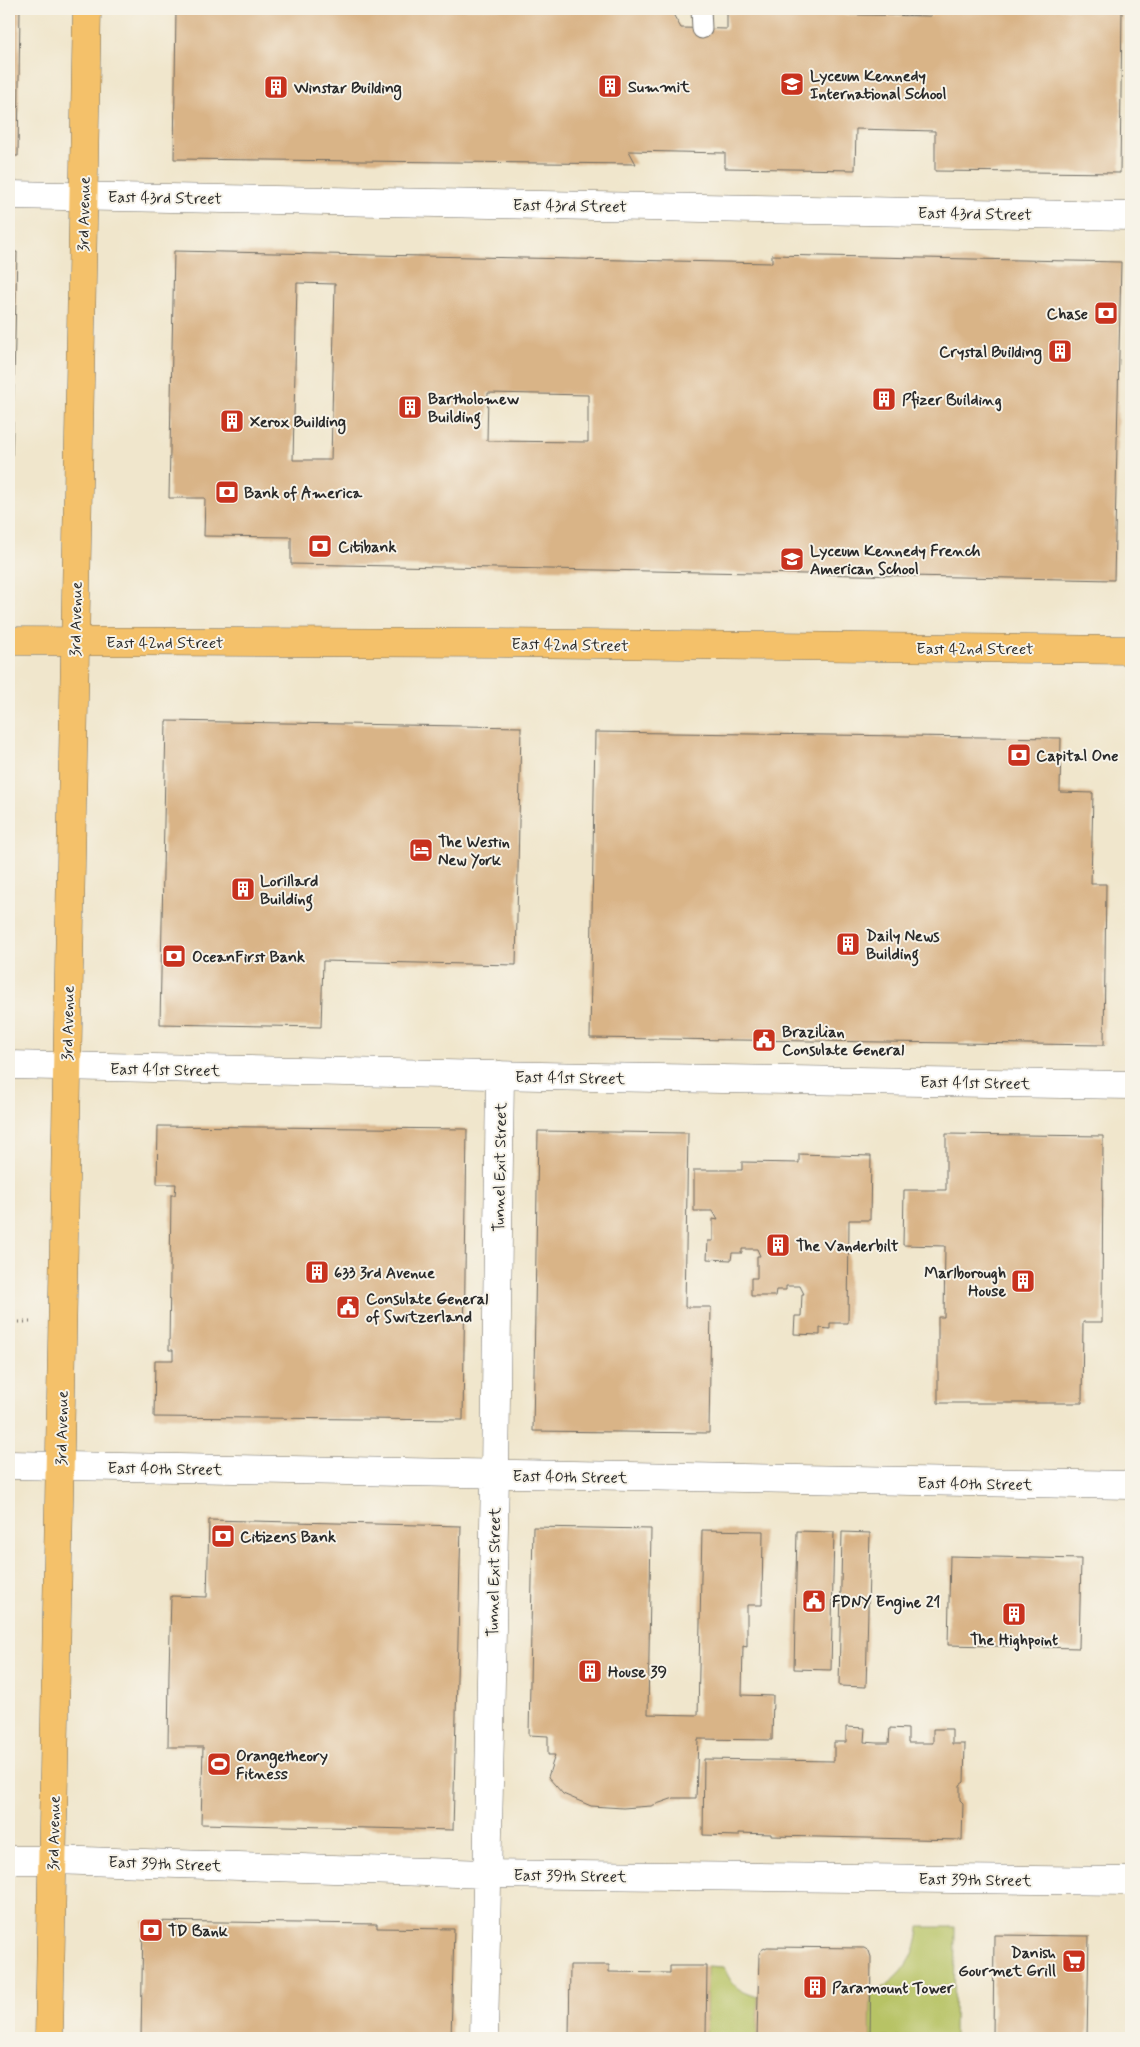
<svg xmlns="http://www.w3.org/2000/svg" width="1140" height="2047" font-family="Mynerve,sans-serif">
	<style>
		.green { fill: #b7c365; stroke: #717748 }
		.building { fill: #d9b487; fill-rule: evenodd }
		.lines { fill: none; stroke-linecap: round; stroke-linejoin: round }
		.service-casing { stroke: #706c63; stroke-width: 21 }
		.minor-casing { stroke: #706c63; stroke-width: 29 }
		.primary-casing { stroke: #706c63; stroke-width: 29 }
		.path { stroke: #706c63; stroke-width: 3; stroke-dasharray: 1 4; stroke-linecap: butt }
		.service { stroke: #fff; stroke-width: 19 }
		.minor { stroke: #fff; stroke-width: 28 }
		.primary { stroke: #f4c16a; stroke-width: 28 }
		.labels { text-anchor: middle; stroke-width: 4; stroke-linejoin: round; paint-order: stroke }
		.poi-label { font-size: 16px; font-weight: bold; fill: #2b2b2b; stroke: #f7f3e8; text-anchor: start }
		.street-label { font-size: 16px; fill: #2b2b2b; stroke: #f7f3e8 }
	</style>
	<rect width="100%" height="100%" fill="#f7f3e8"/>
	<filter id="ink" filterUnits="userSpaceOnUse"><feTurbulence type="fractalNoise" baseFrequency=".02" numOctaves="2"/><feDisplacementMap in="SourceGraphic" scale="10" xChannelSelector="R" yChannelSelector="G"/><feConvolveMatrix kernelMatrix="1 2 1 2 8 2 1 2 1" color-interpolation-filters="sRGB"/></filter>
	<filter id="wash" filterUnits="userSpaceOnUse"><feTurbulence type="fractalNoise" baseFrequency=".0096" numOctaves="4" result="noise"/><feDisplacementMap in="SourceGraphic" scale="20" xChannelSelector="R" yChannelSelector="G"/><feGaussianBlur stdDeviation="1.12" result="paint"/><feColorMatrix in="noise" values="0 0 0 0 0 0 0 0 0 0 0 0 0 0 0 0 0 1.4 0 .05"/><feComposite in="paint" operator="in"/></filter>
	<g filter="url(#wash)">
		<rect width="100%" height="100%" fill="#f0e6cc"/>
		<path class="green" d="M919 1927H955L954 2038H870L871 1994C900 1980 917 1959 919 1927Z
			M707 1966 724 1967C732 1986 738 1991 758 1997L757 2037 706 2035Z"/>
		<g id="blocks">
			<path class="building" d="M9 9H20L18 156H9Z
				M176 9H670L681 28 727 29V13L931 16V9H1122L1120 173 935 171V131L856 129 855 170 725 168V153L629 151 636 164 174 159Z
				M174 251 772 263V255L1121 262 1114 580 291 564V537L204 536 205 498H169ZM297 283 335 284 331 460H293ZM488 393 588 395V442L487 441Z
				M9 252H17L10 554H9Z
				M166 721 521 727 516 965 323 961 321 1027 160 1024Z
				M595 732 1061 738 1060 792 1093 793 1091 884H1106L1104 1045 590 1038Z
				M158 1126 467 1129 463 1420 154 1417 155 1360H173V1350H169L171 1195H175L176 1184H157Z
				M538 1131 688 1133 685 1307H711L709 1433 533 1431Z
				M946 1134 1103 1136 1102 1322H1083L1082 1403H938V1317H944L945 1246 903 1245 904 1190H946Z
				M799 1154 871 1156 870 1220H849L848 1323H830V1329L820 1328V1335L794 1334 795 1316H801L802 1294H804L800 1286H786V1290H776L775 1296H751V1278H757V1256H760L757 1249H742V1253H732L731 1260 707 1259 708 1241H713V1219L718 1220 713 1211H694V1170H742V1162L799 1163Z
				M209 1520 461 1526 453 1830 201 1824 203 1747H168L169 1671 171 1596 207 1597Z
				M533 1527 651 1529 648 1714 698 1715 702 1530 763 1531 762 1605H747V1647L743 1646 742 1695 773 1696 772 1740 698 1739 696 1798H674L651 1806 623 1808 591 1806 563 1794 548 1777 555 1755H548V1736L529 1735Z
				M797 1531 834 1532 831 1670 794 1669Z
				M842 1532 870 1533 866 1687 839 1686Z
				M950 1556 1081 1559 1079 1648 948 1645Z
				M846 1727 865 1728 864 1742 877 1743H889L890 1728 908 1729V1743H933V1729H952V1744H965L964 1782 960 1785V1800L963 1803 962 1840 771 1836V1834L739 1833V1836L703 1835 704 1759 834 1761V1742H846Z
				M143 1921 377 1924V1928L454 1929 451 2038H141Z
				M994 1935 1089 1936 1087 2038H993Z
				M767 1947 864 1948 869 1951 871 1957 870 2038H757L759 1954 761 1950Z
				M570 1965H609V1972L670 1973V1966H707L706 2035 659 2034V2038H569Z"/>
		</g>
	</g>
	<g filter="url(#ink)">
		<use href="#blocks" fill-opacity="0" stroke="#706c63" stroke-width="1"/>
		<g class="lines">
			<g class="service-casing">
				<path id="service" d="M701 9 702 29"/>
			</g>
			<g class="minor-casing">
				<path id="minor" d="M9 195 1131 216
					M9 1065 593 1077 1131 1085
					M9 1465 1131 1485
					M9 1860H52L487 1874 1131 1881
					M484 2038 495 1475 500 1075"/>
			</g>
			<g class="primary-casing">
				<path id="primary" d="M9 641 500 643 1131 650
					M49 2038 87 9"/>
			</g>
			<path class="path" d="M9 1322H32"/>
			<use href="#service" class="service"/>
			<use href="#minor" class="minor"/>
			<use href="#primary" class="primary"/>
		</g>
	</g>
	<defs>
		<g id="school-square" transform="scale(1.25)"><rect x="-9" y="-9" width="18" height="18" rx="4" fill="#c8321e" stroke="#f7f3e8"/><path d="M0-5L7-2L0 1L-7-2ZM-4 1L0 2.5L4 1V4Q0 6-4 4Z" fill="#fff"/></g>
		<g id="building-square" transform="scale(1.25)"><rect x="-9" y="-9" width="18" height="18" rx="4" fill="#c8321e" stroke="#f7f3e8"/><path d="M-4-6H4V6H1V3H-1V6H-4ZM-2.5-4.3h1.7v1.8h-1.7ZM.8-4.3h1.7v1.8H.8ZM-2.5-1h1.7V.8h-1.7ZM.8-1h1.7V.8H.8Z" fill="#fff"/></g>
		<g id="bank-square" transform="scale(1.25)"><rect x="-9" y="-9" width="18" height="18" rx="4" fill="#c8321e" stroke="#f7f3e8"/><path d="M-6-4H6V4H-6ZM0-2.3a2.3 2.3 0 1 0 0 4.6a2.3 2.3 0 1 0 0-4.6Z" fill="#fff"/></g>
		<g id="hotel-square" transform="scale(1.25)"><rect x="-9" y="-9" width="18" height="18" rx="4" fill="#c8321e" stroke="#f7f3e8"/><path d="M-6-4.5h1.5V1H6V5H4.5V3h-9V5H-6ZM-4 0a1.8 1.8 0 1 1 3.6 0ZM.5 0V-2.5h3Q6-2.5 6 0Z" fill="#fff"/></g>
		<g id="civic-square" transform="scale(1.25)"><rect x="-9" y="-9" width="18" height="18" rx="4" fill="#c8321e" stroke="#f7f3e8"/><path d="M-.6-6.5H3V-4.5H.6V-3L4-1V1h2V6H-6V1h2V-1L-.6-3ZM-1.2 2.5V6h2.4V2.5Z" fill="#fff"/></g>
		<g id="stadium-square" transform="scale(1.25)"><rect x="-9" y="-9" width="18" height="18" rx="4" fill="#c8321e" stroke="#f7f3e8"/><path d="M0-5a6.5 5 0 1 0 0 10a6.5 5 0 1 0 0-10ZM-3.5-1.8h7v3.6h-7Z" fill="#fff"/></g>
		<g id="supermarket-square" transform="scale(1.25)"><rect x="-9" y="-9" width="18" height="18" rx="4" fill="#c8321e" stroke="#f7f3e8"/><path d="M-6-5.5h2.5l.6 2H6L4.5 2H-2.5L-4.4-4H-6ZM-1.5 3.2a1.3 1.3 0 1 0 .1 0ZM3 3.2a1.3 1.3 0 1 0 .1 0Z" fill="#fff"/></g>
	</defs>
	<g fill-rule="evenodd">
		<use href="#school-square" x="792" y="84"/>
		<use href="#building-square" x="610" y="86"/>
		<use href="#building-square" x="276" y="87"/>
		<use href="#bank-square" x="1106" y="313"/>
		<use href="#building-square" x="1060" y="351"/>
		<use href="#building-square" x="884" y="399"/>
		<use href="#building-square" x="410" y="407"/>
		<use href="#building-square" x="232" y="421"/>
		<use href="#bank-square" x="227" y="492"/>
		<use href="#bank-square" x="320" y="546"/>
		<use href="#school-square" x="792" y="559"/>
		<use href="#bank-square" x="1019" y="755"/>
		<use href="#hotel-square" x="421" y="850"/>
		<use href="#building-square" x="243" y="889"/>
		<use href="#building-square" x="848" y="944"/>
		<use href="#bank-square" x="174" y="956"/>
		<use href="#civic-square" x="764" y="1040"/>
		<use href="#building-square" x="778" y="1245"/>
		<use href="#building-square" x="317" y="1272"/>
		<use href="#building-square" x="1023" y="1281"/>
		<use href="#civic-square" x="348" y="1307"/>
		<use href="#bank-square" x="223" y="1536"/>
		<use href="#civic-square" x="814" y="1601"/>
		<use href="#building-square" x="1014" y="1614"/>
		<use href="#building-square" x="590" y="1671"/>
		<use href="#stadium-square" x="219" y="1764"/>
		<use href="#bank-square" x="151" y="1930"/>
		<use href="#supermarket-square" x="1074" y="1961"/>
		<use href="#building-square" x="815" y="1987"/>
	</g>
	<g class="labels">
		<g class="poi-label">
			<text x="810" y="81">Lyceum Kennedy<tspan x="810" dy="18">International School</tspan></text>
			<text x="628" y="92">Summit</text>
			<text x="294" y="93">Winstar Building</text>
			<text x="1088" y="319" text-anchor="end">Chase</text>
			<text x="1042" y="357" text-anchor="end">Crystal Building</text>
			<text x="428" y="404">Bartholomew<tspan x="428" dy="18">Building</tspan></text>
			<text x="902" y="405">Pfizer Building</text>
			<text x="250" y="427">Xerox Building</text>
			<text x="244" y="498">Bank of America</text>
			<text x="338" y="552">Citibank</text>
			<text x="810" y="556">Lyceum Kennedy French<tspan x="810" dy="18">American School</tspan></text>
			<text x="1036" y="761">Capital One</text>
			<text x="438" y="847">The Westin<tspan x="438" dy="18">New York</tspan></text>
			<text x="260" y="886">Lorillard<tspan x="260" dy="18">Building</tspan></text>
			<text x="866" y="941">Daily News<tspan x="866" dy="18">Building</tspan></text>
			<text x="192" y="962">OceanFirst Bank</text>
			<text x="782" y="1037">Brazilian<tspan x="782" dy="18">Consulate General</tspan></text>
			<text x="796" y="1251">The Vanderbilt</text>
			<text x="334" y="1278">633 3rd Avenue</text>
			<text x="1006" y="1278" text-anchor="end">Marlborough<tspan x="1006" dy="18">House</tspan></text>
			<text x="366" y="1304">Consulate General<tspan x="366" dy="18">of Switzerland</tspan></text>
			<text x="240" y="1542">Citizens Bank</text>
			<text x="832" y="1607">FDNY Engine 21</text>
			<text x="1014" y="1645" text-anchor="middle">The Highpoint</text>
			<text x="608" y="1677">House 39</text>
			<text x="236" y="1761">Orangetheory<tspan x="236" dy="18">Fitness</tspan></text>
			<text x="168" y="1936">TD Bank</text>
			<text x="1056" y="1958" text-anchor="end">Danish<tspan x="1056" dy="18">Gourmet Grill</tspan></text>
			<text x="832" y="1993">Paramount Tower</text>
		</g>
		<g class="street-label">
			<text transform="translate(165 197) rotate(1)" y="6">East 43rd Street</text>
			<text transform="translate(570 205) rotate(1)" y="6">East 43rd Street</text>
			<text transform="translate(975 213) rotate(1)" y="6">East 43rd Street</text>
			<text transform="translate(83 214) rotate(-89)" y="6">3rd Avenue</text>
			<text transform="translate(75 619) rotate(-89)" y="6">3rd Avenue</text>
			<text x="165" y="648">East 42nd Street</text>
			<text transform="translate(570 644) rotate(1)" y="6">East 42nd Street</text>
			<text x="975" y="654">East 42nd Street</text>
			<text transform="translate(67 1023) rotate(-89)" y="6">3rd Avenue</text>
			<text transform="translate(165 1069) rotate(1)" y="6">East 41st Street</text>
			<text transform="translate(570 1077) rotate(1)" y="6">East 41st Street</text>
			<text transform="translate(975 1082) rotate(1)" y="6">East 41st Street</text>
			<text transform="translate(499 1167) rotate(-89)" y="6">Tunnel Exit Street</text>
			<text transform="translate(61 1428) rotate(-89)" y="6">3rd Avenue</text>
			<text transform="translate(165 1468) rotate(1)" y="6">East 40th Street</text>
			<text transform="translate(570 1476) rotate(1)" y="6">East 40th Street</text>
			<text transform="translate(975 1483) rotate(1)" y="6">East 40th Street</text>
			<text transform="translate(493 1572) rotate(-89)" y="6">Tunnel Exit Street</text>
			<text transform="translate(53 1833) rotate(-89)" y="6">3rd Avenue</text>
			<text transform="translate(165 1863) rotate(2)" y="6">East 39th Street</text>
			<text transform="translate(570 1875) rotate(1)" y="6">East 39th Street</text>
			<text transform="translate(975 1879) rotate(1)" y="6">East 39th Street</text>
		</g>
	</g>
	<rect width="1140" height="2047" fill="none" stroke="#f7f3e8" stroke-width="30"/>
</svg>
